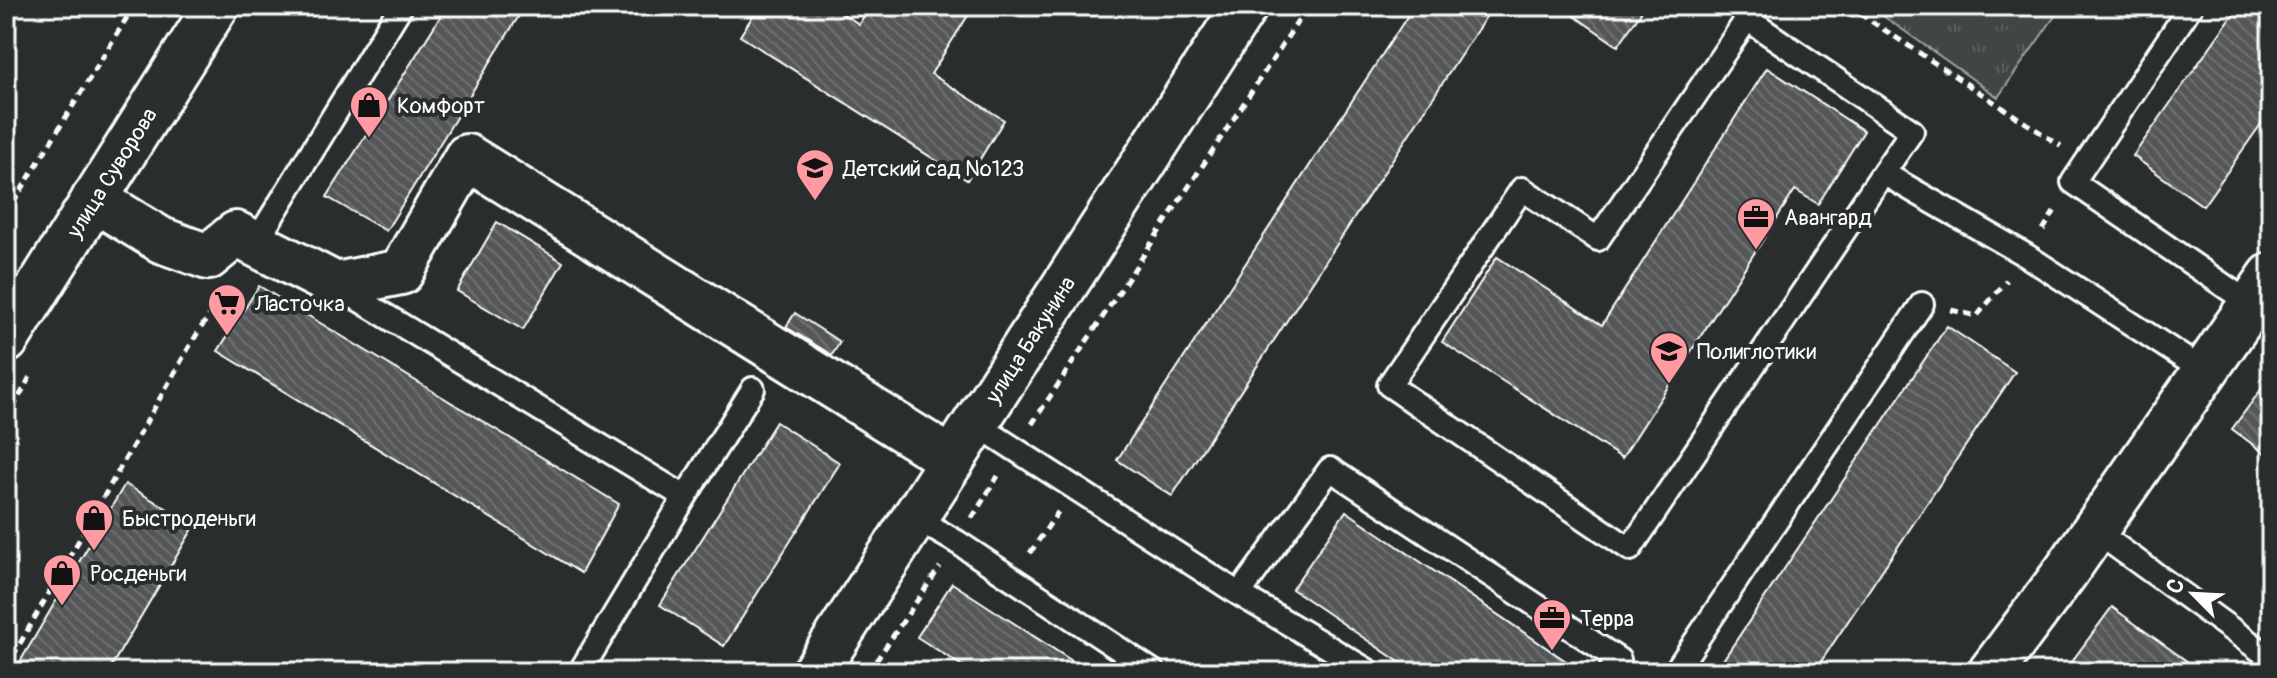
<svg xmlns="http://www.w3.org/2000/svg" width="2277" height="678" font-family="Pangolin,sans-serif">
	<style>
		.grass { fill: url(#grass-tufts); stroke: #a0a2a2; stroke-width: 2 }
		.building { fill: url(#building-back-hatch); stroke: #fff; stroke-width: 2 }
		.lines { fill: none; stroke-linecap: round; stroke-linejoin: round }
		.service-casing { stroke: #fff; stroke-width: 28 }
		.minor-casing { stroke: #fff; stroke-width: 50 }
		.tertiary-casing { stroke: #fff; stroke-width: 50 }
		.primary-casing { stroke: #fff; stroke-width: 50 }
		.path { stroke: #fff; stroke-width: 5; stroke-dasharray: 8 6; stroke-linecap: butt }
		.service { stroke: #2a2d2e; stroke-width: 22 }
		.minor { stroke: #2a2d2e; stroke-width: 44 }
		.tertiary { stroke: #2a2d2e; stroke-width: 44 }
		.primary { stroke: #2a2d2e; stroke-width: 44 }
		.labels { text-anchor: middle; stroke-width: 8; stroke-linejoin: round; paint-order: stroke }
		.poi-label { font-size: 22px; fill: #fff; stroke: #2a2d2e; text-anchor: start }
		.street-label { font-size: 22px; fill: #fff; stroke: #2a2d2e }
	</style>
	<defs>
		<pattern id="grass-tufts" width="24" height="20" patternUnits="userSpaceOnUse" patternTransform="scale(2)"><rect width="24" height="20" fill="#414445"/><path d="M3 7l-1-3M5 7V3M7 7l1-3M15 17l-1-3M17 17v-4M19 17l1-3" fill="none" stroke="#5e6061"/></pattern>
		<pattern id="building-back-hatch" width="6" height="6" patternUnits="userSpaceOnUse" patternTransform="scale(2)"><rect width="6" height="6" fill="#555758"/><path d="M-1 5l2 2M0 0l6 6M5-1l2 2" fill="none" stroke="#6e7071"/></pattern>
	</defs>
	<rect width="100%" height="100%" fill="#2a2d2e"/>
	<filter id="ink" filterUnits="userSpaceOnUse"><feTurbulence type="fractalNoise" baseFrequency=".0125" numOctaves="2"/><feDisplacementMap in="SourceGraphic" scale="16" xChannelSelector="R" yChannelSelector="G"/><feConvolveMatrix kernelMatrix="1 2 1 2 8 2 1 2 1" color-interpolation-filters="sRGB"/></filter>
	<g filter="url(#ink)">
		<path class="grass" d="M1869 6H2062L1998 97Z"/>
		<path class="building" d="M447 6H525L386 231 327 197Z
			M759 6H831L859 24 870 6H974L931 74 1004 120 967 180 740 36Z
			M1414 6H1493L1172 496 1117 460Z
			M1560 6H1645L1618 46Z
			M2239 6H2271V110L2203 206 2133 156Z
			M1767 68 1864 131 1818 204 1795 190 1622 458 1442 342 1497 257 1602 325Z
			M497 222 563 262 523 330 457 291Z
			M259 286 619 504 581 573 218 351Z
			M795 313 840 342 832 355 786 327Z
			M1947 326 2015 372 1814 672H1715Z
			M2271 376V458L2232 429Z
			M776 422 840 463 724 646 660 605Z
			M125 484 195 525 108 672H14Z
			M1346 511 1582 672H1414L1292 589Z
			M952 583 995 611 1089 672H972L917 637Z
			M2112 607 2142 629 2202 672H2064Z"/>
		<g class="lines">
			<g class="service-casing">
				<path id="service" d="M2191 6 2073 182 2271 318
					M1883 173 1630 549 1389 385 1522 189 1598 239 1747 19 1912 131 1883 173 2027 256 2204 371
					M255 244 401 6
					M340 288 685 497 580 672
					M976 424 1239 594 1330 469 1619 660 1610 672
					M685 497 753 389
					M915 518 957 542 1154 672
					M2094 530 2271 658
					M1239 594 1370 672
					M1675 672 1922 304"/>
			</g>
			<g class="minor-casing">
				<path id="minor" d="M94 199 161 240 208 257 236 234 336 285 401 272 467 157 952 460
					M1991 672 2065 573 2271 276"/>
			</g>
			<g class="tertiary-casing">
				<g id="tertiary">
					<path id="s1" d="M815 672 1245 6"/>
				</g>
			</g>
			<g class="primary-casing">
				<g id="primary">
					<path id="s2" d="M6 340 216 6"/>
				</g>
			</g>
			<path class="path" d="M1848 6 2061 146
				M1675 8 1676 6
				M6 215 134 6
				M2043 230 2057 207
				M1951 310 1977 316 2007 280
				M6 421 32 373
				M1032 424 1308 6
				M972 518 998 476
				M1030 553 1058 512
				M876 661 940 567
				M6 668 192 342 222 295"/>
			<use href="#service" class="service"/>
			<use href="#minor" class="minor"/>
			<use href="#tertiary" class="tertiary"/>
			<use href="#primary" class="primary"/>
		</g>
	</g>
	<defs>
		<g id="shop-pin" transform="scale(2)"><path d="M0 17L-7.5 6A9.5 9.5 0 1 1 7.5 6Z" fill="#ff9aa2" stroke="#2a2d2e"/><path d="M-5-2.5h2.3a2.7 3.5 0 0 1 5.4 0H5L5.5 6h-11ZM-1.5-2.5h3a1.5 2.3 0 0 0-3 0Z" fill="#111"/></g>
		<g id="school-pin" transform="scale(2)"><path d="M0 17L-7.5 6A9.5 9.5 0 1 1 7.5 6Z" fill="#ff9aa2" stroke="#2a2d2e"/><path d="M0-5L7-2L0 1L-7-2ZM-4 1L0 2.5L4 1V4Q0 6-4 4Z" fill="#111"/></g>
		<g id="office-pin" transform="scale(2)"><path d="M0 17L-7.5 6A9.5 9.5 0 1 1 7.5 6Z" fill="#ff9aa2" stroke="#2a2d2e"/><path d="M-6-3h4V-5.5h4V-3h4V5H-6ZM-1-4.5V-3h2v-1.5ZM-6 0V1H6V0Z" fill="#111"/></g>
		<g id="supermarket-pin" transform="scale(2)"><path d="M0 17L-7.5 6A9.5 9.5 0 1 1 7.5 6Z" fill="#ff9aa2" stroke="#2a2d2e"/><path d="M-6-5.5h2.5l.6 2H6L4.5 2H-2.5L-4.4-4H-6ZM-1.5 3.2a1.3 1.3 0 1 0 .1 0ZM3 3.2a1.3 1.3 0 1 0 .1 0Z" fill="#111"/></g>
	</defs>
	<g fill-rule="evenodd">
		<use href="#shop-pin" x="369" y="105"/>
		<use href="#school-pin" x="815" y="168"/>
		<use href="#office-pin" x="1756" y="217"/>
		<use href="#supermarket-pin" x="227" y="303"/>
		<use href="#school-pin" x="1669" y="351"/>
		<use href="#shop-pin" x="94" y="518"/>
		<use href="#shop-pin" x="62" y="573"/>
		<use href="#office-pin" x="1552" y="618"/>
	</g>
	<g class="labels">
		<g class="poi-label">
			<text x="397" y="113">Комфорт</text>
			<text x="843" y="176">Детский сад №123</text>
			<text x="1784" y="225">Авангард</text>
			<text x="255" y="311">Ласточка</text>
			<text x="1697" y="359">Полиглотики</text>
			<text x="122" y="526">Быстроденьги</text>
			<text x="90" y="581">Росденьги</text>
			<text x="1580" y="626">Терра</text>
		</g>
		<g class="street-label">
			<text dy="8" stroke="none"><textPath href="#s2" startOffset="198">улица Суворова</textPath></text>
			<text dy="8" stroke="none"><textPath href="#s1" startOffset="396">улица Бакунина</textPath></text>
		</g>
	</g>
	<rect width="2277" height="678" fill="none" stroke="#2a2d2e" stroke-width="32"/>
	<rect x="16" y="16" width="2245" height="646" fill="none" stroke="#fff" stroke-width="3" filter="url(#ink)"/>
	<g transform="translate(2193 594) rotate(294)" stroke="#2a2d2e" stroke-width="6" paint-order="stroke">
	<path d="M0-6L14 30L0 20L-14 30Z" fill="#ffffff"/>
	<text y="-12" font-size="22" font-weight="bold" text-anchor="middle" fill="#ffffff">С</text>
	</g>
</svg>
